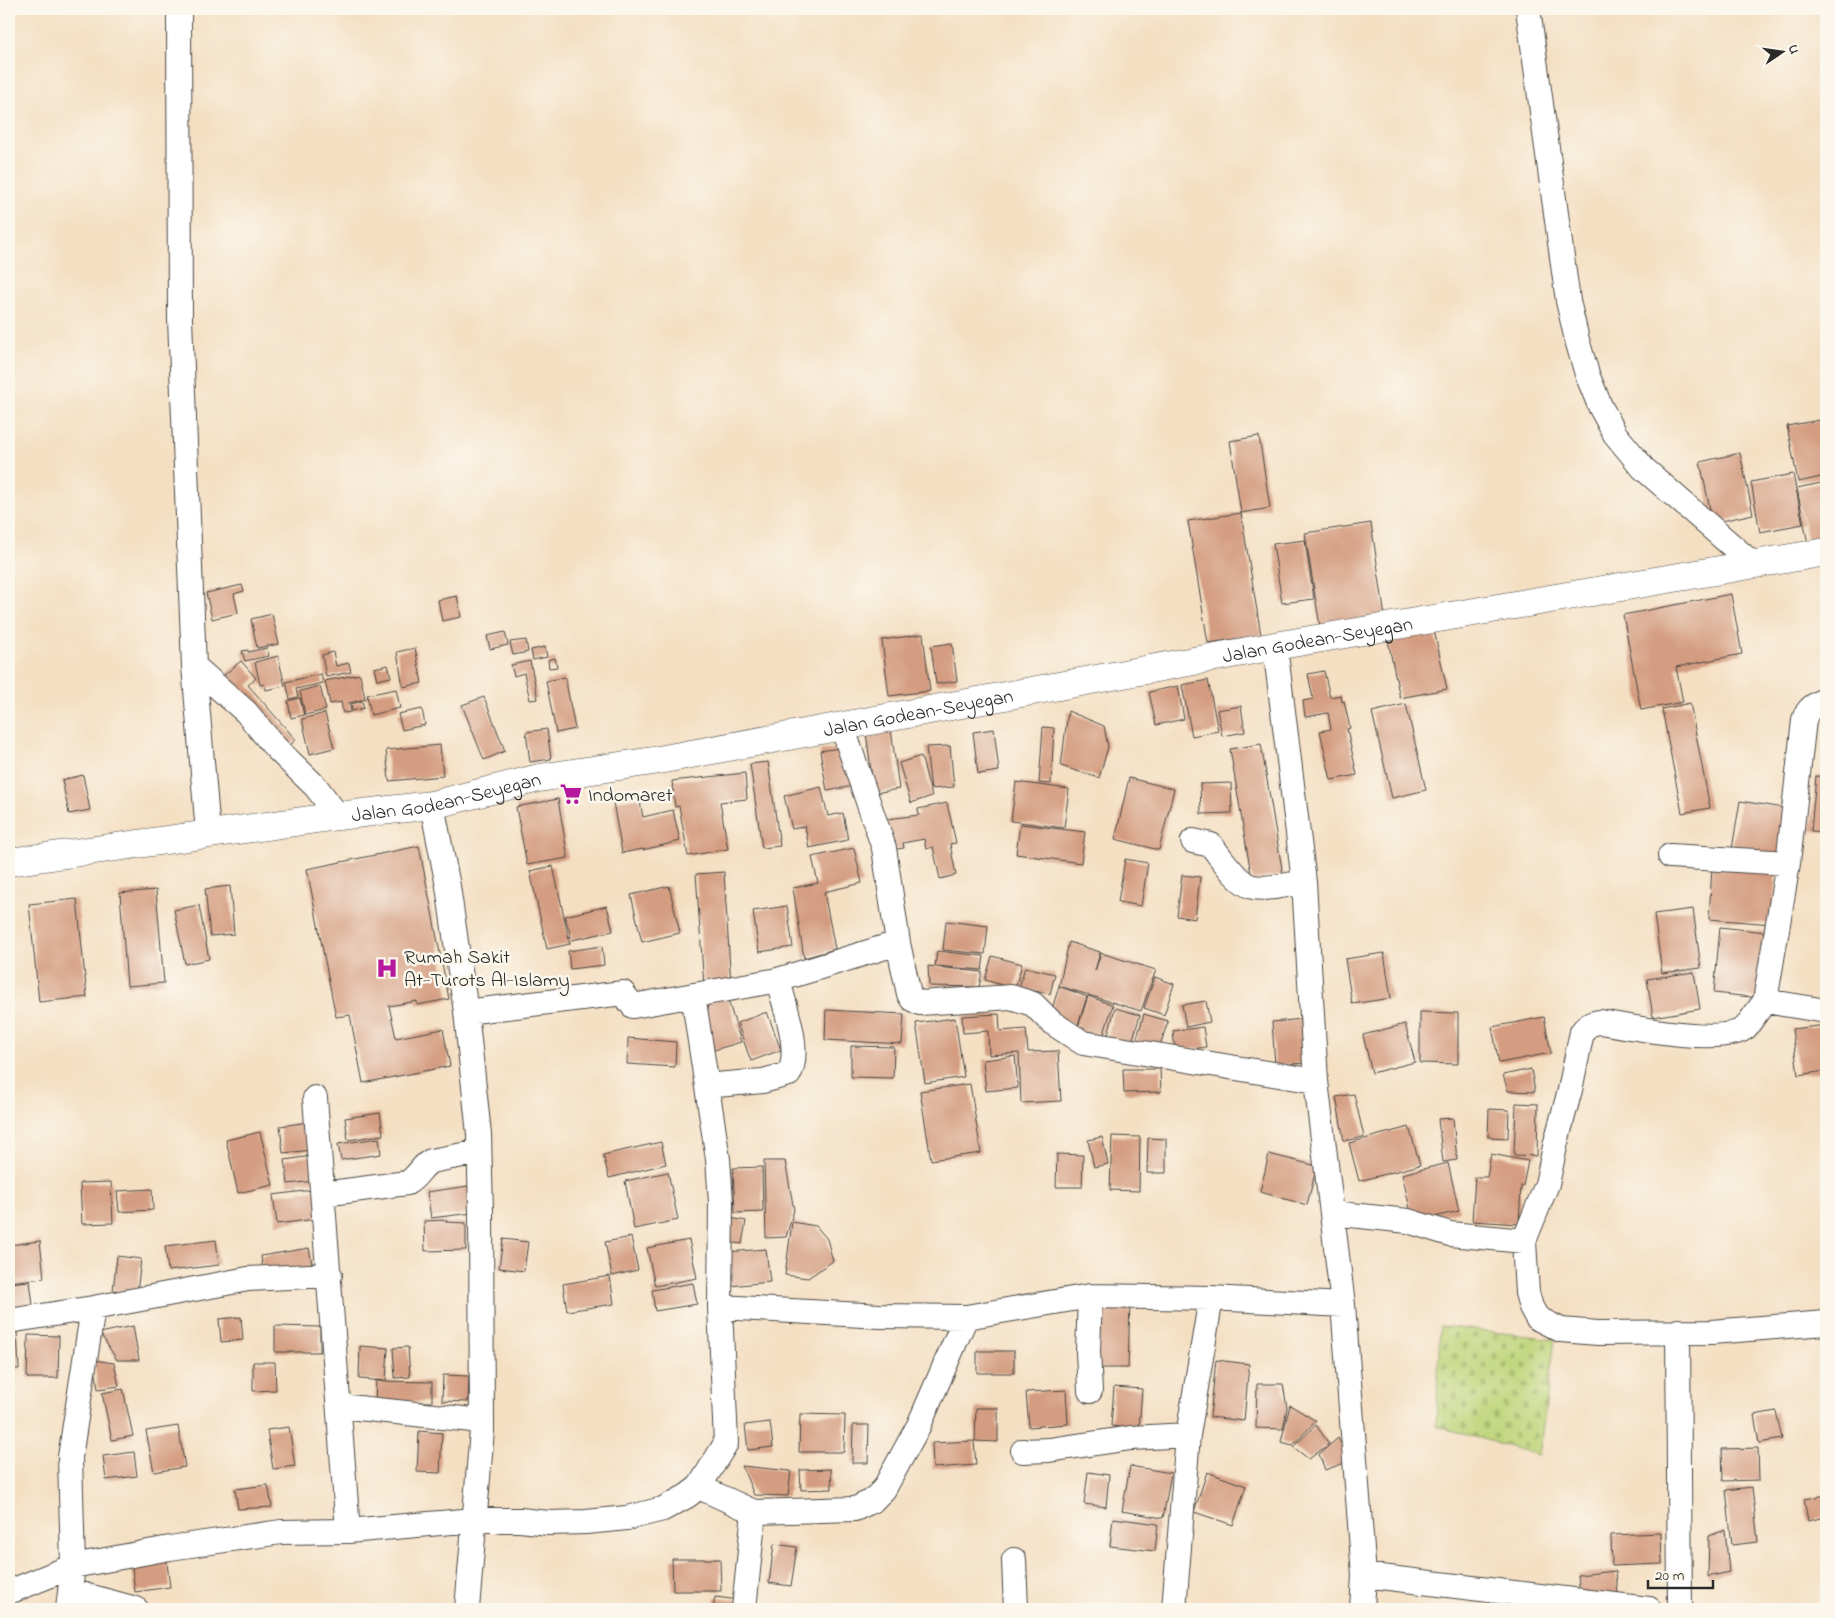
<svg xmlns="http://www.w3.org/2000/svg" width="1835" height="1618" font-family="'Indie Flower',sans-serif">
	<style>
		.cemetery { fill: url(#cemetery-stones); stroke: #748052 }
		.building { fill: #d49c80 }
		.lines { fill: none; stroke-linecap: round; stroke-linejoin: round }
		.street-casing { stroke: #494642; stroke-width: 26 }
		.secondary-casing { stroke: #494642; stroke-width: 29 }
		.street { stroke: #fff; stroke-width: 24 }
		.secondary { stroke: #fff; stroke-width: 28 }
		.labels { text-anchor: middle; stroke-width: 5; stroke-linejoin: round; paint-order: stroke }
		.street-label { font-size: 20px; fill: #2b2b2b; stroke: #fbf7ec }
		.poi-label { font-size: 20px; fill: #2b2b2b; stroke: #fbf7ec; text-anchor: start }
	</style>
	<defs>
		<pattern id="cemetery-stones" width="16" height="16" patternUnits="userSpaceOnUse" patternTransform="scale(1.25)"><rect width="16" height="16" fill="#bed478"/><path d="M2 7V4a2 2 0 0 1 4 0v3zM10 15v-3a2 2 0 0 1 4 0v3z" fill="#a3b668"/></pattern>
	</defs>
	<rect width="100%" height="100%" fill="#fbf7ec"/>
	<filter id="ink" filterUnits="userSpaceOnUse"><feTurbulence type="fractalNoise" baseFrequency=".02" numOctaves="2"/><feDisplacementMap in="SourceGraphic" scale="10" xChannelSelector="R" yChannelSelector="G"/><feConvolveMatrix kernelMatrix="1 2 1 2 8 2 1 2 1" color-interpolation-filters="sRGB"/></filter>
	<filter id="wash" filterUnits="userSpaceOnUse"><feTurbulence type="fractalNoise" baseFrequency=".0096" numOctaves="4" result="noise"/><feDisplacementMap in="SourceGraphic" scale="20" xChannelSelector="R" yChannelSelector="G"/><feGaussianBlur stdDeviation="1.12" result="paint"/><feColorMatrix in="noise" values="0 0 0 0 0 0 0 0 0 0 0 0 0 0 0 0 0 1.4 0 .05"/><feComposite in="paint" operator="in"/></filter>
	<g filter="url(#wash)">
		<rect width="100%" height="100%" fill="#f4dfc3"/>
		<path class="cemetery" d="M1440 1326 1555 1339 1539 1455 1436 1426Z"/>
		<g id="blocks">
			<path class="building" d="M1825 419 1826 476 1798 482 1787 426Z
				M1259 436 1270 508 1241 513 1230 441Z
				M1740 453 1753 514 1713 523 1700 462Z
				M1793 474 1803 524 1760 532 1751 482Z
				M1826 482V546L1809 549 1797 488Z
				M1241 513 1261 635 1208 643 1188 521Z
				M1371 523 1385 617 1320 627 1305 533Z
				M1305 540 1314 599 1282 603 1273 544Z
				M242 585 244 591 234 594 238 613 212 619 206 593Z
				M1731 594 1742 654 1676 667 1683 702 1641 710 1623 615Z
				M457 596 461 617 442 621 438 600Z
				M272 614 279 644 257 648 251 619Z
				M1434 630 1447 689 1400 698 1388 641Z
				M505 632 508 645 490 649 487 636Z
				M923 634 930 691 889 696 882 640Z
				M526 640 528 652 513 655 510 642Z
				M952 643 957 681 936 684 931 646Z
				M545 647 547 657 533 660 531 650Z
				M267 648 269 656 245 661 242 651 248 650V652Z
				M415 648 422 683 403 687 397 652Z
				M333 652 336 666 349 663 351 672 326 677 322 655Z
				M278 656 285 686 266 690 264 684 260 685 255 662Z
				M555 658 557 667 549 668 548 660Z
				M241 661 256 678 248 685 296 740 286 748 223 676Z
				M530 661 538 699 530 700 524 673 514 676 511 665Z
				M388 665 391 677 377 680 374 668Z
				M1324 671 1330 697 1341 695 1342 702 1344 701 1350 728 1347 729 1357 775 1331 780 1320 731 1331 729 1328 713 1305 717 1303 701 1313 699 1308 674Z
				M321 674 323 683 296 689 298 697 290 699 286 682Z
				M360 674 365 699 349 703 351 712 343 713 341 702 330 704 325 681Z
				M565 677 575 729 556 733 546 681Z
				M1208 680 1218 731 1192 736 1182 685Z
				M320 686 326 710 305 715 300 691Z
				M1178 686 1184 719 1156 725 1149 692Z
				M396 689 400 708 371 715 367 695Z
				M484 697 505 751 484 760 462 705Z
				M300 698 304 715 291 718 288 701Z
				M362 701 364 708 352 711 351 704Z
				M1690 703 1710 808 1682 813 1662 709Z
				M1406 704 1426 790 1392 798 1372 712Z
				M1241 706 1245 732 1222 736 1217 710Z
				M422 709 425 725 402 730 398 714Z
				M1068 711 1104 726 1108 747 1099 778 1061 766Z
				M325 713 334 748 310 754 302 719Z
				M1043 727 1054 728 1051 784 1039 783Z
				M547 729 551 759 530 762 526 732Z
				M891 729 899 789 874 793 866 732Z
				M994 729 999 771 978 774 973 732Z
				M1261 744 1283 875 1252 880 1230 749Z
				M440 745 443 776 389 781 386 750Z
				M950 746 954 787 931 789 926 747Z
				M846 747 853 786 827 791 820 751Z
				M921 756 932 796 911 803 899 763Z
				M768 762 780 846 762 848 750 764Z
				M745 773 747 799 720 802 728 849 688 856 679 806 675 807 672 781Z
				M83 775 90 810 69 814 62 780Z
				M1816 776 1826 777V832L1811 831Z
				M1129 778 1174 789 1159 850 1115 839Z
				M1016 782 1069 789 1064 828 1011 821Z
				M1231 783 1232 813 1201 814 1200 784Z
				M821 787 828 816 843 813 848 840 809 848 805 826 792 829 784 796Z
				M639 797 643 817 673 810 680 841 643 850V849L622 853 613 802Z
				M558 799 568 858 527 865 516 807Z
				M1740 801 1790 809 1782 858 1732 849Z
				M947 803 956 843 950 844 956 875 940 879 933 847 926 849 924 839 903 843 904 848 890 850 887 819 919 815 918 809Z
				M1020 824 1085 832 1081 863 1016 854Z
				M419 846 449 999 417 1005V1001L389 1006 396 1038 443 1029 450 1066 363 1083 350 1015 336 1017 307 869Z
				M854 848 862 883 824 892 835 949 804 958 793 888 818 883 812 857Z
				M1125 859 1148 863 1141 906 1118 902Z
				M553 866 570 944 547 949 530 871Z
				M1712 867 1776 872 1772 924 1709 919Z
				M724 872 731 985 704 987 696 874Z
				M1182 875 1200 877 1195 919 1177 916Z
				M230 886 234 934 210 936 205 889Z
				M669 886 680 933 642 942 631 895Z
				M156 890 164 983 127 986 120 893Z
				M77 899 87 997 39 1002 29 904Z
				M199 905 209 959 185 964 174 910Z
				M607 906 613 931 572 940 565 916Z
				M787 906 793 947 759 952 753 911Z
				M1693 909 1701 968 1662 973 1654 914Z
				M946 921 988 926 985 954 943 950Z
				M1720 927 1766 932 1760 998 1714 993Z
				M1069 942 1100 952 1095 971 1101 953 1156 970 1141 1011 1059 986Z
				M602 946 604 965 570 969 568 951Z
				M937 951 984 956 982 970 935 966Z
				M1384 953 1391 998 1352 1004 1345 959Z
				M992 956 1022 964 1015 989 985 980Z
				M928 966 982 972 979 987 929 986Z
				M1025 967 1055 974 1050 994 1019 988Z
				M1694 972 1700 1009 1653 1017 1647 979Z
				M1155 977 1174 984 1164 1015 1144 1008Z
				M1059 986 1087 997 1078 1025 1050 1016Z
				M1088 996 1113 1005 1100 1046 1076 1033Z
				M727 997 741 1042 711 1051 697 1006Z
				M1206 1001 1210 1022 1186 1027 1182 1005Z
				M1115 1008 1140 1015 1130 1049 1106 1042Z
				M826 1010 904 1014 902 1044 825 1040Z
				M767 1012 781 1050 751 1061 737 1023Z
				M1420 1012 1458 1013V1064L1420 1063Z
				M999 1014 1000 1031 1026 1029 1028 1052 1058 1051 1061 1101 1021 1103 1019 1053 989 1055 988 1031 963 1033 962 1016Z
				M1144 1014 1168 1021 1157 1055 1133 1051Z
				M1544 1017 1551 1053 1499 1063 1492 1027Z
				M955 1018 964 1077 925 1083 916 1023Z
				M1303 1019 1307 1063 1275 1065 1272 1022Z
				M1405 1024 1415 1062 1372 1073 1363 1035Z
				M1826 1025V1071L1798 1075 1792 1029Z
				M1203 1027 1206 1047 1175 1051 1173 1031Z
				M628 1038 676 1042 675 1067 627 1064Z
				M851 1046 894 1047 893 1078 851 1077Z
				M1015 1056 1018 1088 986 1091 983 1060Z
				M1123 1069H1160L1161 1092 1124 1093Z
				M1531 1069 1535 1092 1508 1091 1503 1075Z
				M970 1084 981 1153 931 1160 920 1091Z
				M1354 1094 1364 1137 1344 1141 1336 1097Z
				M1516 1103 1538 1104 1537 1156 1514 1155Z
				M1489 1109 1509 1110 1508 1138 1488 1137Z
				M380 1113 383 1135 348 1140 345 1118Z
				M1453 1118 1457 1160 1443 1162 1438 1119Z
				M309 1122 313 1150 283 1153 280 1126Z
				M1409 1127 1420 1165 1359 1181 1349 1143Z
				M260 1132 273 1185 238 1193 226 1140Z
				M1112 1136 1140 1137 1139 1191 1110 1190Z
				M1102 1137 1108 1164 1094 1167 1088 1140Z
				M379 1138 381 1154 341 1160 338 1144Z
				M1148 1138 1166 1139V1173H1147Z
				M661 1142 666 1164 609 1178 603 1155Z
				M1057 1154 1083 1155 1082 1187H1056Z
				M1269 1154 1317 1166 1307 1205 1260 1192Z
				M1491 1154 1528 1161 1523 1186H1521L1519 1224 1472 1221 1475 1177H1487Z
				M311 1156 314 1181 288 1184 285 1160Z
				M764 1161H785L794 1210 786 1237 766 1238Z
				M1448 1163 1459 1211 1413 1222 1402 1174Z
				M762 1167 763 1212 735 1213 733 1168Z
				M668 1172 678 1220 634 1229 625 1181Z
				M111 1182 113 1223 82 1224 80 1183Z
				M468 1186 472 1213 431 1218 427 1192Z
				M152 1189 153 1210 119 1212 117 1191Z
				M320 1189 323 1218 277 1224 273 1195Z
				M730 1218 746 1221 742 1244 726 1242Z
				M446 1220 447 1222 466 1223V1250L425 1251 424 1221Z
				M792 1222 816 1226 827 1239 833 1261 808 1278 785 1275Z
				M631 1237 638 1270 612 1276 605 1242Z
				M503 1239 528 1242 524 1271 499 1268Z
				M216 1240 219 1265 168 1271 165 1246Z
				M689 1240 697 1278 655 1286 647 1248Z
				M40 1241 44 1278 9 1282V1245Z
				M309 1248 314 1274 264 1277 261 1256Z
				M766 1249 770 1282 730 1286 727 1252Z
				M117 1256 141 1259 137 1293 113 1290Z
				M610 1276 614 1304 567 1311 563 1284Z
				M30 1281 34 1313 9 1316V1283Z
				M693 1283 697 1304 655 1311 652 1290Z
				M1095 1301 1130 1302 1128 1368H1093Z
				M241 1317 243 1340 221 1342 219 1319Z
				M133 1326 139 1360H117L100 1333Z
				M275 1326 320 1327V1352H275Z
				M9 1332H17L19 1369H9Z
				M28 1335 59 1336 58 1378H27Z
				M360 1346 388 1348 386 1381 359 1379Z
				M408 1347 410 1377 395 1378 393 1348Z
				M977 1351H1014V1373H977Z
				M94 1360 114 1363 119 1386 98 1389Z
				M1216 1360 1249 1364 1244 1421 1210 1417Z
				M253 1362H275L276 1390 253 1391Z
				M443 1375 469 1376 468 1402 442 1401Z
				M376 1381 432 1382V1402H375Z
				M1257 1384H1283L1287 1408 1283 1429 1256 1428Z
				M1114 1387 1142 1389 1139 1429 1111 1426Z
				M123 1389 133 1436 112 1440 102 1393Z
				M1066 1390 1068 1424 1029 1427 1026 1392Z
				M1290 1405 1316 1421 1293 1445 1281 1442Z
				M976 1408H998V1442L975 1441Z
				M1776 1411 1782 1439 1759 1443 1754 1415Z
				M1826 1412V1429H1825L1822 1413Z
				M800 1414 845 1415 844 1452H799Z
				M770 1422 773 1447 748 1450 745 1425Z
				M853 1425H869L868 1463H852Z
				M1316 1425 1329 1444 1309 1459 1293 1447Z
				M178 1426 185 1467 154 1472 146 1431Z
				M289 1427 295 1466 273 1469 267 1430Z
				M419 1431 442 1433 440 1473 417 1472Z
				M1338 1438 1350 1461 1325 1470 1319 1454Z
				M974 1441 976 1465 933 1468 932 1443Z
				M1758 1448 1759 1480 1723 1481 1722 1449Z
				M134 1452 137 1476 106 1480 103 1456Z
				M742 1466 791 1471 788 1496 754 1495Z
				M1130 1466 1171 1473 1163 1518 1122 1511Z
				M831 1469 832 1489 801 1490 800 1470Z
				M1088 1472 1109 1475 1106 1507 1084 1504Z
				M1207 1472 1246 1486 1233 1525 1194 1512Z
				M268 1485 272 1507 238 1509 235 1489Z
				M1752 1487 1758 1542 1732 1545 1726 1490Z
				M1826 1495V1517L1808 1521 1804 1499Z
				M1113 1518 1158 1524 1155 1551 1110 1546Z
				M1725 1530 1729 1572 1708 1577 1709 1536Z
				M1661 1533 1662 1564 1612 1566 1611 1535Z
				M774 1544 797 1547 791 1586 769 1583Z
				M166 1555 170 1587 135 1592 131 1559Z
				M672 1559H720L721 1591H673Z
				M1616 1571 1618 1594 1580 1598 1578 1575Z
				M715 1597 740 1600 738 1609H713Z
				M765 1606 780 1608V1609H765Z"/>
		</g>
	</g>
	<g filter="url(#ink)">
		<use href="#blocks" fill-opacity="0" stroke="#494642" stroke-width="1"/>
		<g class="lines">
			<g class="street-casing">
				<path id="street" d="M179 9 180 319 194 666 208 833
					M1528 9 1568 301 1577 340 1587 374 1600 406 1615 434 1643 468 1754 565
					M1275 646 1304 882 1316 1081 1343 1305 1364 1575 1362 1609
					M194 666 246 712 275 747 316 787 338 816
					M1826 699C1816 704 1807 708 1804 720L1788 863 1765 1001 1746 1027C1726 1046 1629 1027 1601 1022 1592 1023 1588 1024 1582 1032L1570 1090 1556 1142 1547 1184 1524 1241 1527 1293 1531 1307 1537 1318 1561 1330 1598 1333 1711 1332 1826 1323
					M842 726 884 848 898 943
					M432 805 448 886 466 1012 479 1134 481 1212 482 1430 467 1609
					M1193 841 1211 845C1220 856 1238 884 1253 887 1269 890 1288 884 1304 882
					M1670 856 1788 863
					M1765 1001 1826 1011
					M466 1012 623 993 633 1006 778 980 898 943 909 994 912 999 920 1003 1011 997 1033 1004 1051 1022 1083 1043 1316 1081
					M708 1091 716 1085 763 1081 789 1074C802 1050 784 1005 778 980
					M315 1098 348 1531
					M323 1194 407 1183C418 1177 421 1166 431 1161L479 1152
					M1332 1213 1408 1221 1450 1234 1524 1241
					M1090 1296 1088 1351 1090 1391
					M720 1307 880 1316 966 1317 1090 1296 1211 1298 1343 1305
					M9 1321 93 1308 248 1279 330 1275
					M1678 1331 1680 1609
					M339 1406 482 1421
					M1023 1451 1049 1450 1131 1438 1188 1435
					M699 1487 754 1512
					M1014 1560 1016 1609
					M1364 1575 1649 1609
					M70 1591 136 1609
					M9 1592 73 1566 70 1457 93 1308
					M68 1609 73 1566 170 1548 281 1532 348 1531 475 1520H520L549 1523 586 1522 627 1518 663 1509 687 1496 699 1487 726 1443 720 1307 721 1202 718 1159 693 995
					M744 1609 754 1512 855 1509 872 1501 884 1489 919 1425 966 1317
					M1174 1609 1188 1435 1211 1298"/>
			</g>
			<g class="secondary-casing">
				<g id="secondary">
					<path id="s1" d="M9 862 338 816 432 805 539 778 653 761 1275 646 1826 552"/>
				</g>
			</g>
			<use href="#street" class="street"/>
			<use href="#secondary" class="secondary"/>
		</g>
	</g>
	<defs>
		<g id="supermarket-bare" transform="scale(1.725)"><path d="M-6-5.5h2.5l.6 2H6L4.5 2H-2.5L-4.4-4H-6ZM-1.5 3.2a1.3 1.3 0 1 0 .1 0ZM3 3.2a1.3 1.3 0 1 0 .1 0Z" fill="#b5179e" stroke="#fbf7ec" stroke-width="2.5" paint-order="stroke"/></g>
		<g id="hospital-bare" transform="scale(1.725)"><path d="M-5-5h3v3.5h4V-5h3V5h-3V1.5h-4V5h-3Z" fill="#b5179e" stroke="#fbf7ec" stroke-width="2.5" paint-order="stroke"/></g>
	</defs>
	<g fill-rule="evenodd">
		<use href="#supermarket-bare" x="571" y="794"/>
		<use href="#hospital-bare" x="387" y="968"/>
	</g>
	<g class="labels">
		<g class="street-label">
			<text dy="7" stroke="none"><textPath href="#s1" startOffset="1328">Jalan Godean-Seyegan</textPath></text>
			<text dy="7" stroke="none"><textPath href="#s1" startOffset="922">Jalan Godean-Seyegan</textPath></text>
			<text dy="7" stroke="none"><textPath href="#s1" startOffset="442">Jalan Godean-Seyegan</textPath></text>
		</g>
		<g class="poi-label">
			<text x="588" y="801">Indomaret</text>
			<text x="404" y="963">Rumah Sakit<tspan x="404" dy="23">At-Turots Al-Islamy</tspan></text>
		</g>
	</g>
	<rect width="1835" height="1618" fill="none" stroke="#fbf7ec" stroke-width="30"/>
	<g transform="translate(1782 52) rotate(77)" stroke="#fbf7ec" stroke-width="4" paint-order="stroke">
	<path d="M0-4L9 19L0 12L-9 19Z" fill="#2b2b2b"/>
	<text y="-8" font-size="14" font-weight="bold" text-anchor="middle" fill="#2b2b2b">U</text>
	</g>
	<path d="M1648 1580v8h65v-8" fill="none" stroke="#2b2b2b" stroke-width="2.5"/>
	<text x="1655" y="1580" font-size="15" fill="#2b2b2b" stroke="#fbf7ec" stroke-width="4" paint-order="stroke">20 m</text>
</svg>
